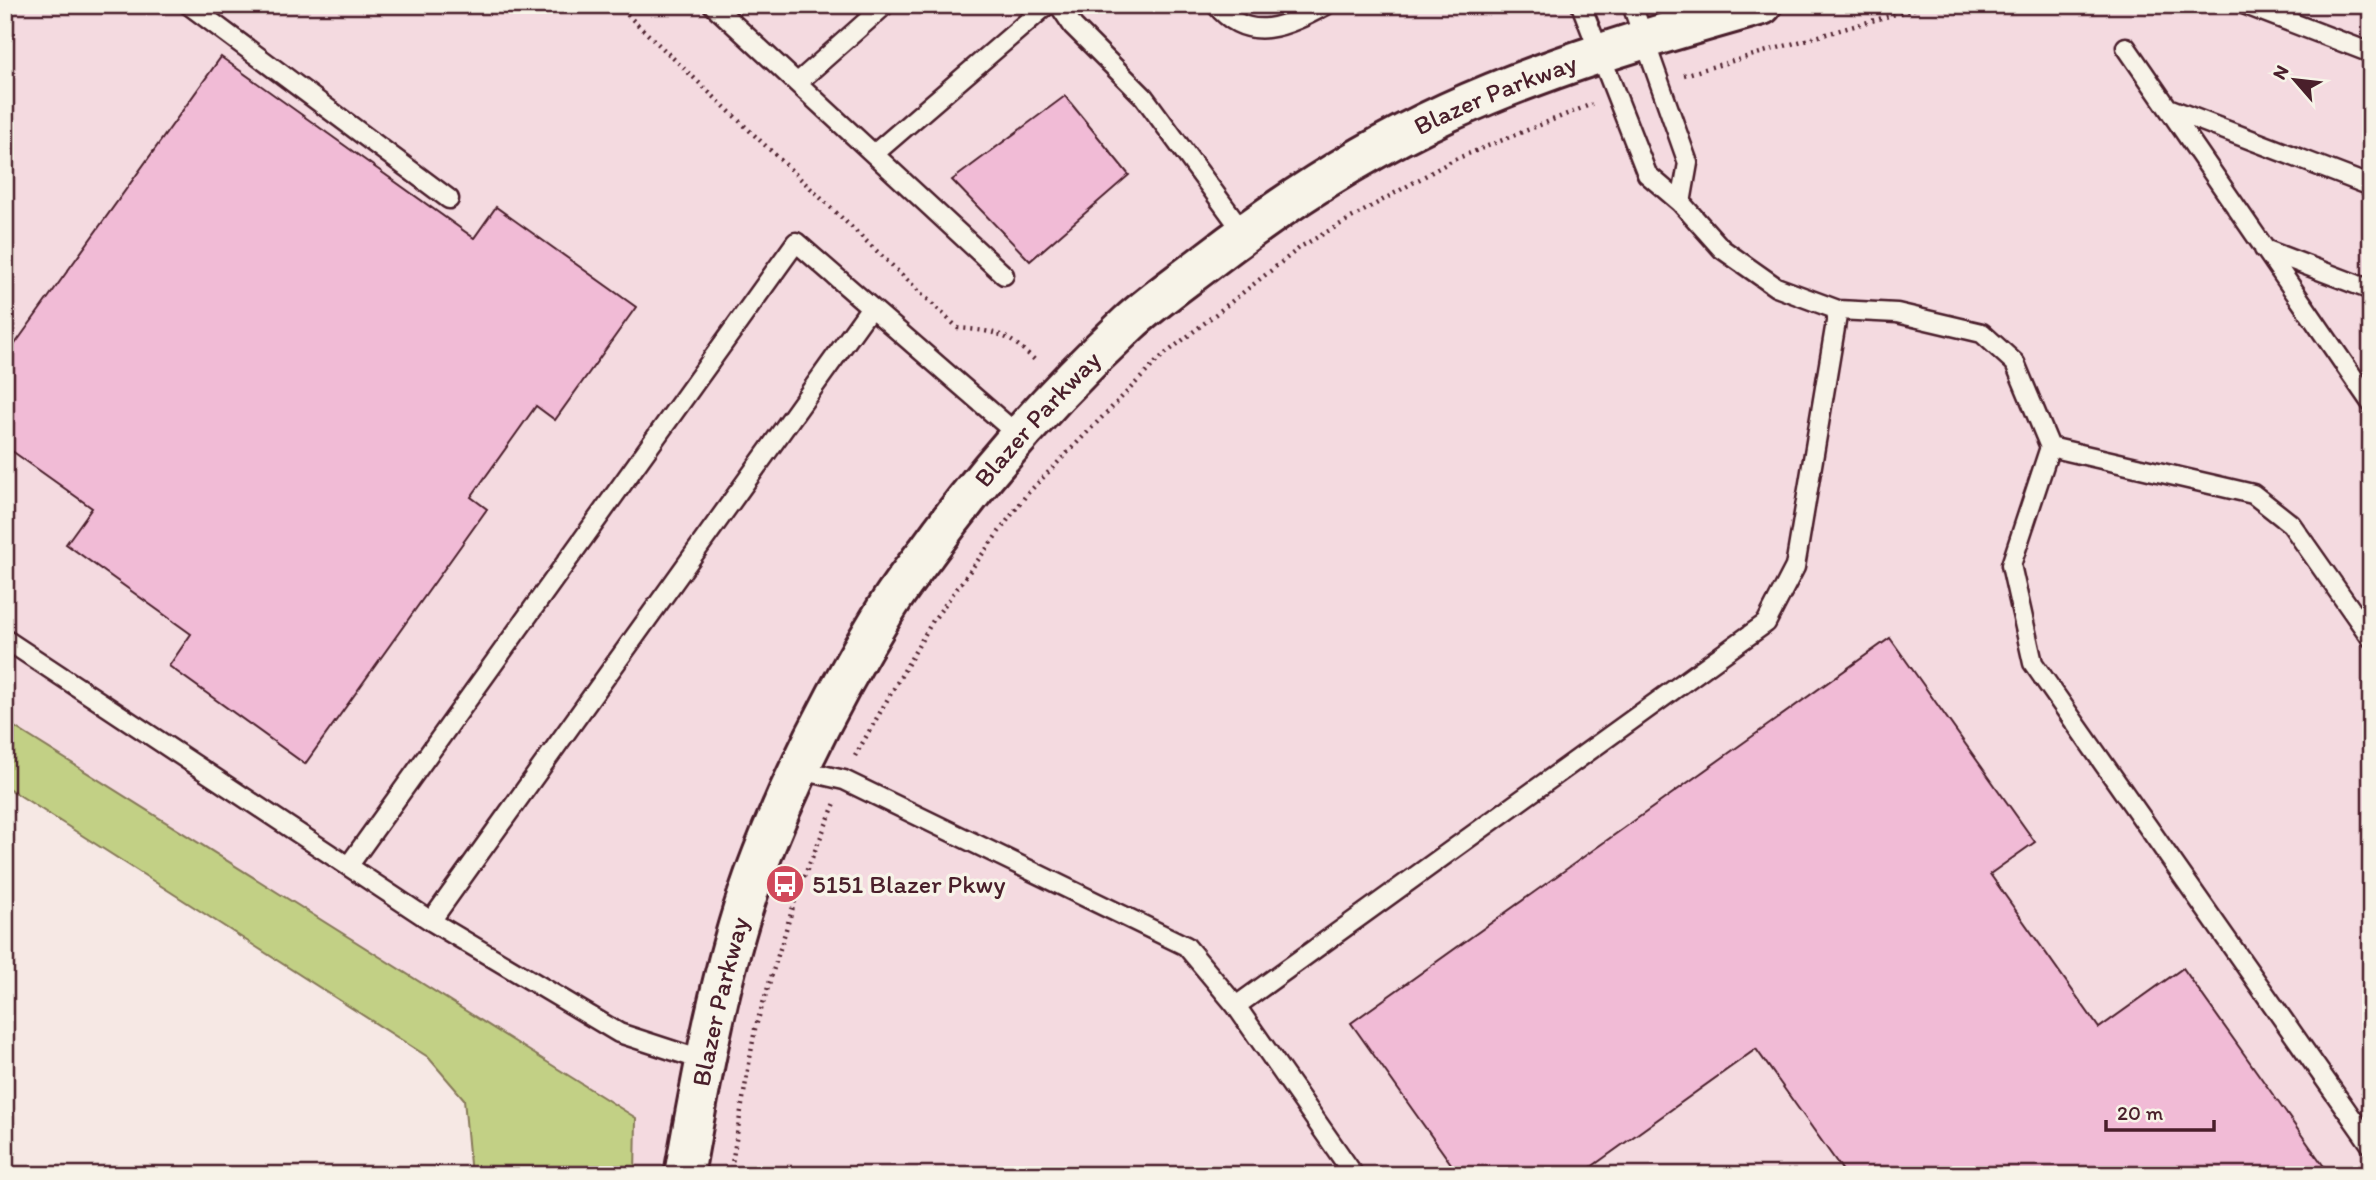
<svg xmlns="http://www.w3.org/2000/svg" width="2376" height="1180" font-family="Itim,sans-serif">
	<style>
		.built { fill: #f4dae0 }
		.green { fill: #c2d085; stroke: #867858; stroke-width: 2 }
		.building { fill: #f1bbd6; stroke: #4a1f2b; stroke-width: 2 }
		.lines { fill: none; stroke-linecap: round; stroke-linejoin: round }
		.service-casing { stroke: #4a1f2b; stroke-width: 23 }
		.tertiary-casing { stroke: #4a1f2b; stroke-width: 44 }
		.path { stroke: #4a1f2b; stroke-width: 4.5; stroke-dasharray: 2 5; stroke-linecap: butt }
		.service { stroke: #f7f3e8; stroke-width: 18 }
		.tertiary { stroke: #f7f3e8; stroke-width: 38 }
		.labels { text-anchor: middle; stroke-width: 7; stroke-linejoin: round; paint-order: stroke }
		.street-label { font-size: 26px; fill: #4a1f2b; stroke: #f7f3e8 }
		.poi-label { font-size: 26px; fill: #4a1f2b; stroke: #f7f3e8; text-anchor: start }
	</style>
	<rect width="100%" height="100%" fill="#f6e8e4"/>
	<filter id="ink" filterUnits="userSpaceOnUse"><feTurbulence type="fractalNoise" baseFrequency=".0143" numOctaves="2"/><feDisplacementMap in="SourceGraphic" scale="14" xChannelSelector="R" yChannelSelector="G"/><feConvolveMatrix kernelMatrix="1 2 1 2 8 2 1 2 1" color-interpolation-filters="sRGB"/></filter>
	<g filter="url(#ink)">
		<path class="built" d="M5 5H2371V1175H635L636 1118 5 721Z"/>
		<path class="green" d="M5 721 636 1118 635 1175H471L464 1099 428 1057 5 786Z"/>
		<path class="building" d="M221 57 474 238 496 207 636 307 555 420 536 406 471 497 487 509 305 764 169 666 191 634 66 544 92 508 5 446V358Z
			M1065 96 1129 175 1030 261 952 180Z
			M1890 638 2035 842 1990 874 2099 1028 2183 968 2330 1175H1846L1756 1049 1580 1175H1459L1351 1023Z"/>
		<g class="lines">
			<g class="service-casing">
				<path id="service" d="M189 5 449 199
					M713 5 1004 275
					M1059 5 1073 26 1144 97 1244 233
					M1216 5C1249 45 1287 26 1326 5
					M1581 5 1647 174 1681 203 1722 249 1776 287 1838 310 1897 313 1982 333 2015 363 2050 447 2253 494 2291 524 2371 638
					M1632 5 1688 163 1681 203
					M2246 5 2371 53
					M2126 47 2371 403
					M797 83 885 5
					M2168 108 2371 186
					M874 154 1047 5
					M2264 249 2371 290
					M2050 447 2011 565 2033 663 2371 1145
					M5 639 431 921 619 1033 705 1061
					M801 770 844 780 1186 946 1236 1006 1354 1175
					M349 865 796 242 1019 436
					M431 921 871 307
					M1236 1006 1766 623 1795 567 1838 310"/>
			</g>
			<g class="tertiary-casing">
				<g id="tertiary">
					<path id="s1" d="M684 1175C702 1075 720 972 754 876 788 784 835 692 886 609 898 589 912 571 926 553 985 471 1054 393 1129 323 1153 301 1182 281 1209 260 1283 203 1363 151 1448 112 1549 66 1655 35 1762 5"/>
				</g>
			</g>
			<path class="path" d="M617 5 958 328C1001 332 1006 333 1038 363
				M1684 75 1927 5
				M855 756 932 622 1027 494 1160 358 1302 246 1453 160 1592 104
				M730 1175 755 1029 798 891 835 803"/>
			<use href="#service" class="service"/>
			<use href="#tertiary" class="tertiary"/>
		</g>
	</g>
	<defs>
		<g id="bus-disc" transform="scale(2.0125)"><circle r="9.5" fill="#d1495b" stroke="#f7f3e8"/><path d="M-5-6H5V4H4V6H2V4H-2V6H-4V4H-5ZM-3.5-4V0h7V-4ZM-3.5 1.2v1.5H-2V1.2ZM2 1.2v1.5H3.5V1.2Z" fill="#fff"/></g>
	</defs>
	<g fill-rule="evenodd">
		<use href="#bus-disc" x="785" y="884"/>
	</g>
	<g class="labels">
		<g class="street-label">
			<text dy="9" stroke="none"><textPath href="#s1" startOffset="1416">Blazer Parkway</textPath></text>
			<text dy="9" stroke="none"><textPath href="#s1" startOffset="849">Blazer Parkway</textPath></text>
			<text dy="9" stroke="none"><textPath href="#s1" startOffset="177">Blazer Parkway</textPath></text>
		</g>
		<g class="poi-label">
			<text x="812" y="893">5151 Blazer Pkwy</text>
		</g>
	</g>
	<rect width="2376" height="1180" fill="none" stroke="#f7f3e8" stroke-width="28"/>
	<rect x="14" y="14" width="2348" height="1152" fill="none" stroke="#4a1f2b" stroke-width="2.5" filter="url(#ink)"/>
	<g transform="translate(2295 80) rotate(298)" stroke="#f7f3e8" stroke-width="5" paint-order="stroke">
	<path d="M0-5L12 26L0 18L-12 26Z" fill="#4a1f2b"/>
	<text y="-10" font-size="19" font-weight="bold" text-anchor="middle" fill="#4a1f2b">N</text>
	</g>
	<path d="M2106 1120v10h108v-10" fill="none" stroke="#4a1f2b" stroke-width="3.5"/>
	<text x="2117" y="1120" font-size="21" fill="#4a1f2b" stroke="#f7f3e8" stroke-width="5" paint-order="stroke">20 m</text>
</svg>
